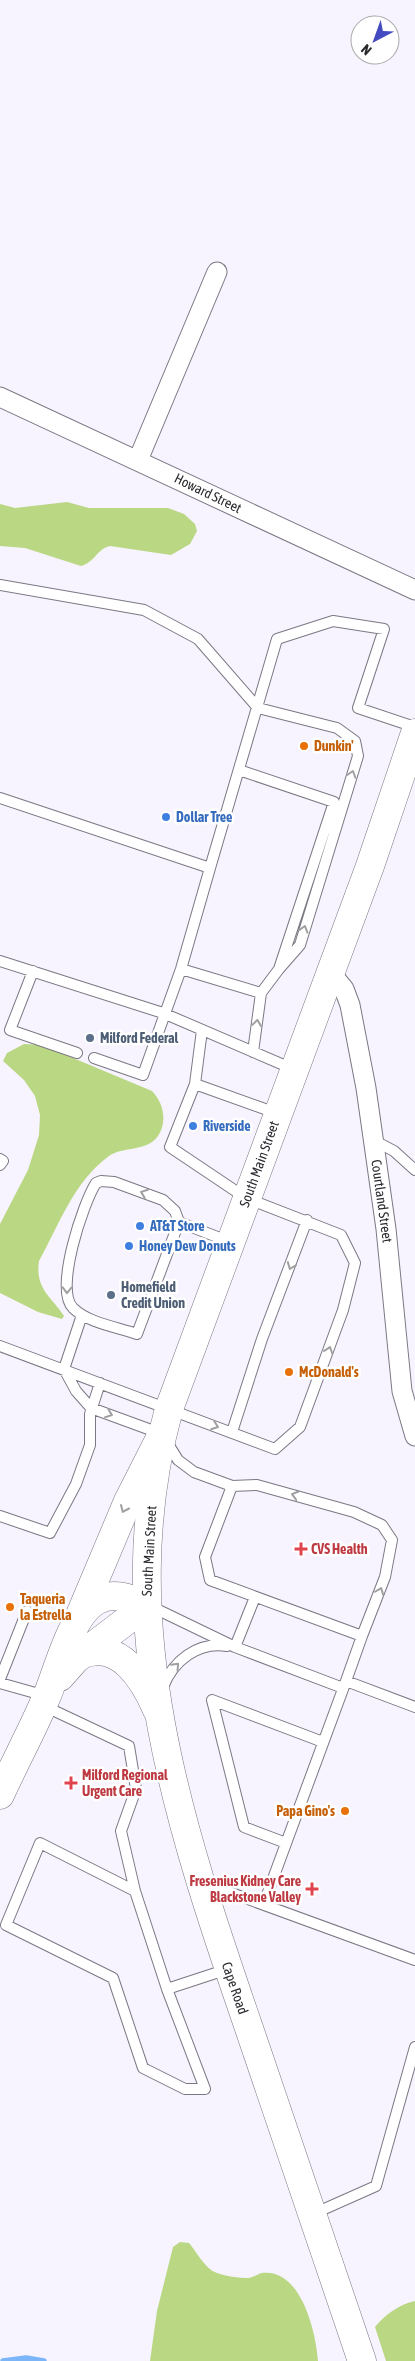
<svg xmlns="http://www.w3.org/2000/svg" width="415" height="2361" font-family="'Asap Condensed',sans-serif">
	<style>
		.green { fill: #bad783 }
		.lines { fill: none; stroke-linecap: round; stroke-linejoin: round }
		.stream { stroke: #7cb6f9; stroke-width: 5.5 }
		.service-casing { stroke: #7b7884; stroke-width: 12 }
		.minor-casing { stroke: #7b7884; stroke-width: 21 }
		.secondary-casing { stroke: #7b7884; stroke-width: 29 }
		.primary-casing { stroke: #7b7884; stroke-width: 29 }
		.service { stroke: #fff; stroke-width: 10 }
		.minor { stroke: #fff; stroke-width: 19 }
		.secondary { stroke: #fff; stroke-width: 28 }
		.primary { stroke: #fff; stroke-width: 28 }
		.oneway { stroke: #a09fa1 }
		.food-dot { fill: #e8710a; stroke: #fff; stroke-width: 2 }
		.shop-dot { fill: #3f7fe0; stroke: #fff; stroke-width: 2 }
		.service-dot { fill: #5c6f8a; stroke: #fff; stroke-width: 2 }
		.health-dot { fill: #e0444e; stroke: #fff; stroke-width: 2 }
		.labels { text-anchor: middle; stroke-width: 5; stroke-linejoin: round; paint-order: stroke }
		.street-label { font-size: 14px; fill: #2b2a2f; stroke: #fff }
		.food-label { font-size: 14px; font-weight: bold; fill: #c56008; stroke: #fff; text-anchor: start }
		.shop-label { font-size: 14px; font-weight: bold; fill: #366cbe; stroke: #fff; text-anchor: start }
		.service-label { font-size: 14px; font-weight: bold; fill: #4e5e75; stroke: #fff; text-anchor: start }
		.health-label { font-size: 14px; font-weight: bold; fill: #be3a42; stroke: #fff; text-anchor: start }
	</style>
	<rect width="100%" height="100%" fill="#f7f3ff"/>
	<path class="green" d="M67 502 89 508H168L184 514 195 524 197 531 190 544 171 555 110 546C97 549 95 562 81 566L25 548 0 546V504L15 508Z
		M24 1044 42 1045 152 1091C163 1102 168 1121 158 1136 147 1152 123 1146 109 1156 74 1181 59 1225 39 1261 35 1289 51 1296 64 1316L62 1319 38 1312 0 1293V1224L28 1170 39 1135 40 1115 35 1096 24 1080 3 1061 7 1053Z
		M180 2242 189 2243C197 2252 205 2269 217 2273 225 2276 239 2278 248 2278 253 2278 257 2274 262 2273 301 2268 316 2332 318 2361H150L157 2311 173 2247Z
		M415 2301V2361H386L375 2327C385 2315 399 2304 415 2301Z"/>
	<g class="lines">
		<path class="stream" d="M3 2361 26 2358 44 2361"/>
		<g class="service-casing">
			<path id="service" d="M0 585 144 610 198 639 258 708 337 728 355 741 358 756 300 945 279 969
				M0 798 210 868 277 639 333 621 384 629 358 708 415 727
				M0 961 163 1013 293 1069
				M181 969 261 993 279 969 334 802 239 770
				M33 971 10 1030 77 1053
				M253 1052 261 993
				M94 1058 143 1075 181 969 210 868
				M195 1084 276 1113
				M373 1140 394 1151 415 1170
				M0 1159 3 1161 0 1165
				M179 1222 175 1211 163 1200 114 1182 101 1181 96 1183C83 1203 54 1290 73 1308 88 1323 117 1327 137 1334L179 1222 230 1242
				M82 1315 64 1369 76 1391 91 1408 162 1434 178 1460 194 1472 232 1486 257 1485 354 1512 382 1525 392 1540 385 1577 362 1636
				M0 1346 275 1449 300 1427 343 1310 355 1263 341 1235 246 1198 170 1147 195 1084 202 1030
				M232 1432 262 1339 307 1220
				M232 1486 205 1557 210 1580 362 1636 346 1681
				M0 1516 50 1533 76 1484 90 1445V1414L100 1383
				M150 1606 235 1647 343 1688
				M235 1647 255 1597
				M0 1679 27 1611
				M0 1683 46 1696
				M163 1687C173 1661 198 1641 227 1646
				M44 1706 129 1746 136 1789 121 1831 135 1891 167 1989 205 2089H185L143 2068 113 1978 6 1925 40 1843 135 1891
				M286 1843 244 1827 212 1700 323 1742
				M204 1883 415 1960
				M264 1903 346 1681 415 1707
				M167 1989 228 1969
				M313 2214 376 2186 415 2047"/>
		</g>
		<g class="minor-casing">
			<path id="minor" d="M0 397 415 590
				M138 460 217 272
				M330 972 344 989 350 1005 366 1088 386 1229 402 1391 415 1436"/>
		</g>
		<g class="secondary-casing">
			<path id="secondary" d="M80 1615 128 1501 160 1438
				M81 1655C119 1638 144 1680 157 1710
				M60 1677 76 1659 147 1605
				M0 1795C15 1762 32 1731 46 1698 58 1671 70 1616 96 1601 113 1591 130 1598 147 1605"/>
		</g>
		<g class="primary-casing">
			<path id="primary" d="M362 2361C326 2253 289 2145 252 2037 182 1833 109 1626 169 1409L370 866 415 733"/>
		</g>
		<use href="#service" class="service"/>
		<use href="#minor" class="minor"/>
		<use href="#secondary" class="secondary"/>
		<use href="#primary" class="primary"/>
	</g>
	<defs><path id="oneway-chevron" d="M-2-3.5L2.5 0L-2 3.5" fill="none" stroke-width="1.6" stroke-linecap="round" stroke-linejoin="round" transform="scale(1.25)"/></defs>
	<g class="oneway">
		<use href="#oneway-chevron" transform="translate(352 774) rotate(-72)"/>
		<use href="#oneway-chevron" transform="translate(304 929) rotate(-73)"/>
		<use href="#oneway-chevron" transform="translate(257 1023) rotate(-82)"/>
		<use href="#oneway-chevron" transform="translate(144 1193) rotate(-159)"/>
		<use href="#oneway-chevron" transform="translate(291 1266) rotate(111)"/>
		<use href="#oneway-chevron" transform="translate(67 1290) rotate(91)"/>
		<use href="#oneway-chevron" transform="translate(329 1350) rotate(-71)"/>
		<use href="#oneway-chevron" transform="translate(109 1414) rotate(21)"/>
		<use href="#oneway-chevron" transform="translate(215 1426) rotate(20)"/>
		<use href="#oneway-chevron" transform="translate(295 1495) rotate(-164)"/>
		<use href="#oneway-chevron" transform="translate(124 1509) rotate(114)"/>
		<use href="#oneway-chevron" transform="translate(380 1591) rotate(-69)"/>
		<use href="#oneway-chevron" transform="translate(176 1666) rotate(-47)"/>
	</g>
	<g class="food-dot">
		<circle cx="304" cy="746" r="5"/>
		<circle cx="289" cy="1372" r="5"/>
		<circle cx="10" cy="1607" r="5"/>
		<circle cx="345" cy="1811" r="5"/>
	</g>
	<g class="shop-dot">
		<circle cx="166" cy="817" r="5"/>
		<circle cx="193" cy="1126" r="5"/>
		<circle cx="140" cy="1226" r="5"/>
		<circle cx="129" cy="1246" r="5"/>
	</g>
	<g class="service-dot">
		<circle cx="90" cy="1038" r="5"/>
		<circle cx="111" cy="1295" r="5"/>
	</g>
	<g class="health-dot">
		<path d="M298.5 1541.5h5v5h5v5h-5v5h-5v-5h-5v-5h5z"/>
		<path d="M68.5 1775.5h5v5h5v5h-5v5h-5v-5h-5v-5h5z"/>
		<path d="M309.5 1881.5h5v5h5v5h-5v5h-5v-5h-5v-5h5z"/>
	</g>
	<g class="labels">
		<g class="street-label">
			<text transform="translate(208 493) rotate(26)" y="5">Howard Street</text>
			<text transform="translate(259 1164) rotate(-70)" y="5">South Main Street</text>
			<text transform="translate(382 1201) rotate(82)" y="5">Courtland Street</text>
			<text transform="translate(149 1551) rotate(-87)" y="5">South Main Street</text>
			<text transform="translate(235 1988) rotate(71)" y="5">Cape Road</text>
		</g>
		<g class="food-label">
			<text x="314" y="751">Dunkin'</text>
			<text x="299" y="1377">McDonald's</text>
			<text x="20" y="1604">Taqueria<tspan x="20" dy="16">la Estrella</tspan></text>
			<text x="335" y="1816" text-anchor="end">Papa Gino's</text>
		</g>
		<g class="shop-label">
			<text x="176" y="822">Dollar Tree</text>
			<text x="203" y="1131">Riverside</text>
			<text x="150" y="1231">AT&amp;T Store</text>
			<text x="139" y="1251">Honey Dew Donuts</text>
		</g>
		<g class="service-label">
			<text x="100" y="1043">Milford Federal</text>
			<text x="121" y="1292">Homefield<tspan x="121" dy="16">Credit Union</tspan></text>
		</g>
		<g class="health-label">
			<text x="311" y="1554">CVS Health</text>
			<text x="82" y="1780">Milford Regional<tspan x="82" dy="16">Urgent Care</tspan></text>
			<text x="301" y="1886" text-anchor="end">Fresenius Kidney Care<tspan x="301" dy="16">Blackstone Valley</tspan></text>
		</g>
	</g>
	<g transform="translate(375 40) rotate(221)"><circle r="24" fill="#ffffff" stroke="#aaaaac"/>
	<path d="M0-4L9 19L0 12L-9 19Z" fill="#444bc0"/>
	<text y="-8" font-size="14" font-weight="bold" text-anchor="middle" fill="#2b2a2f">N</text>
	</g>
</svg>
